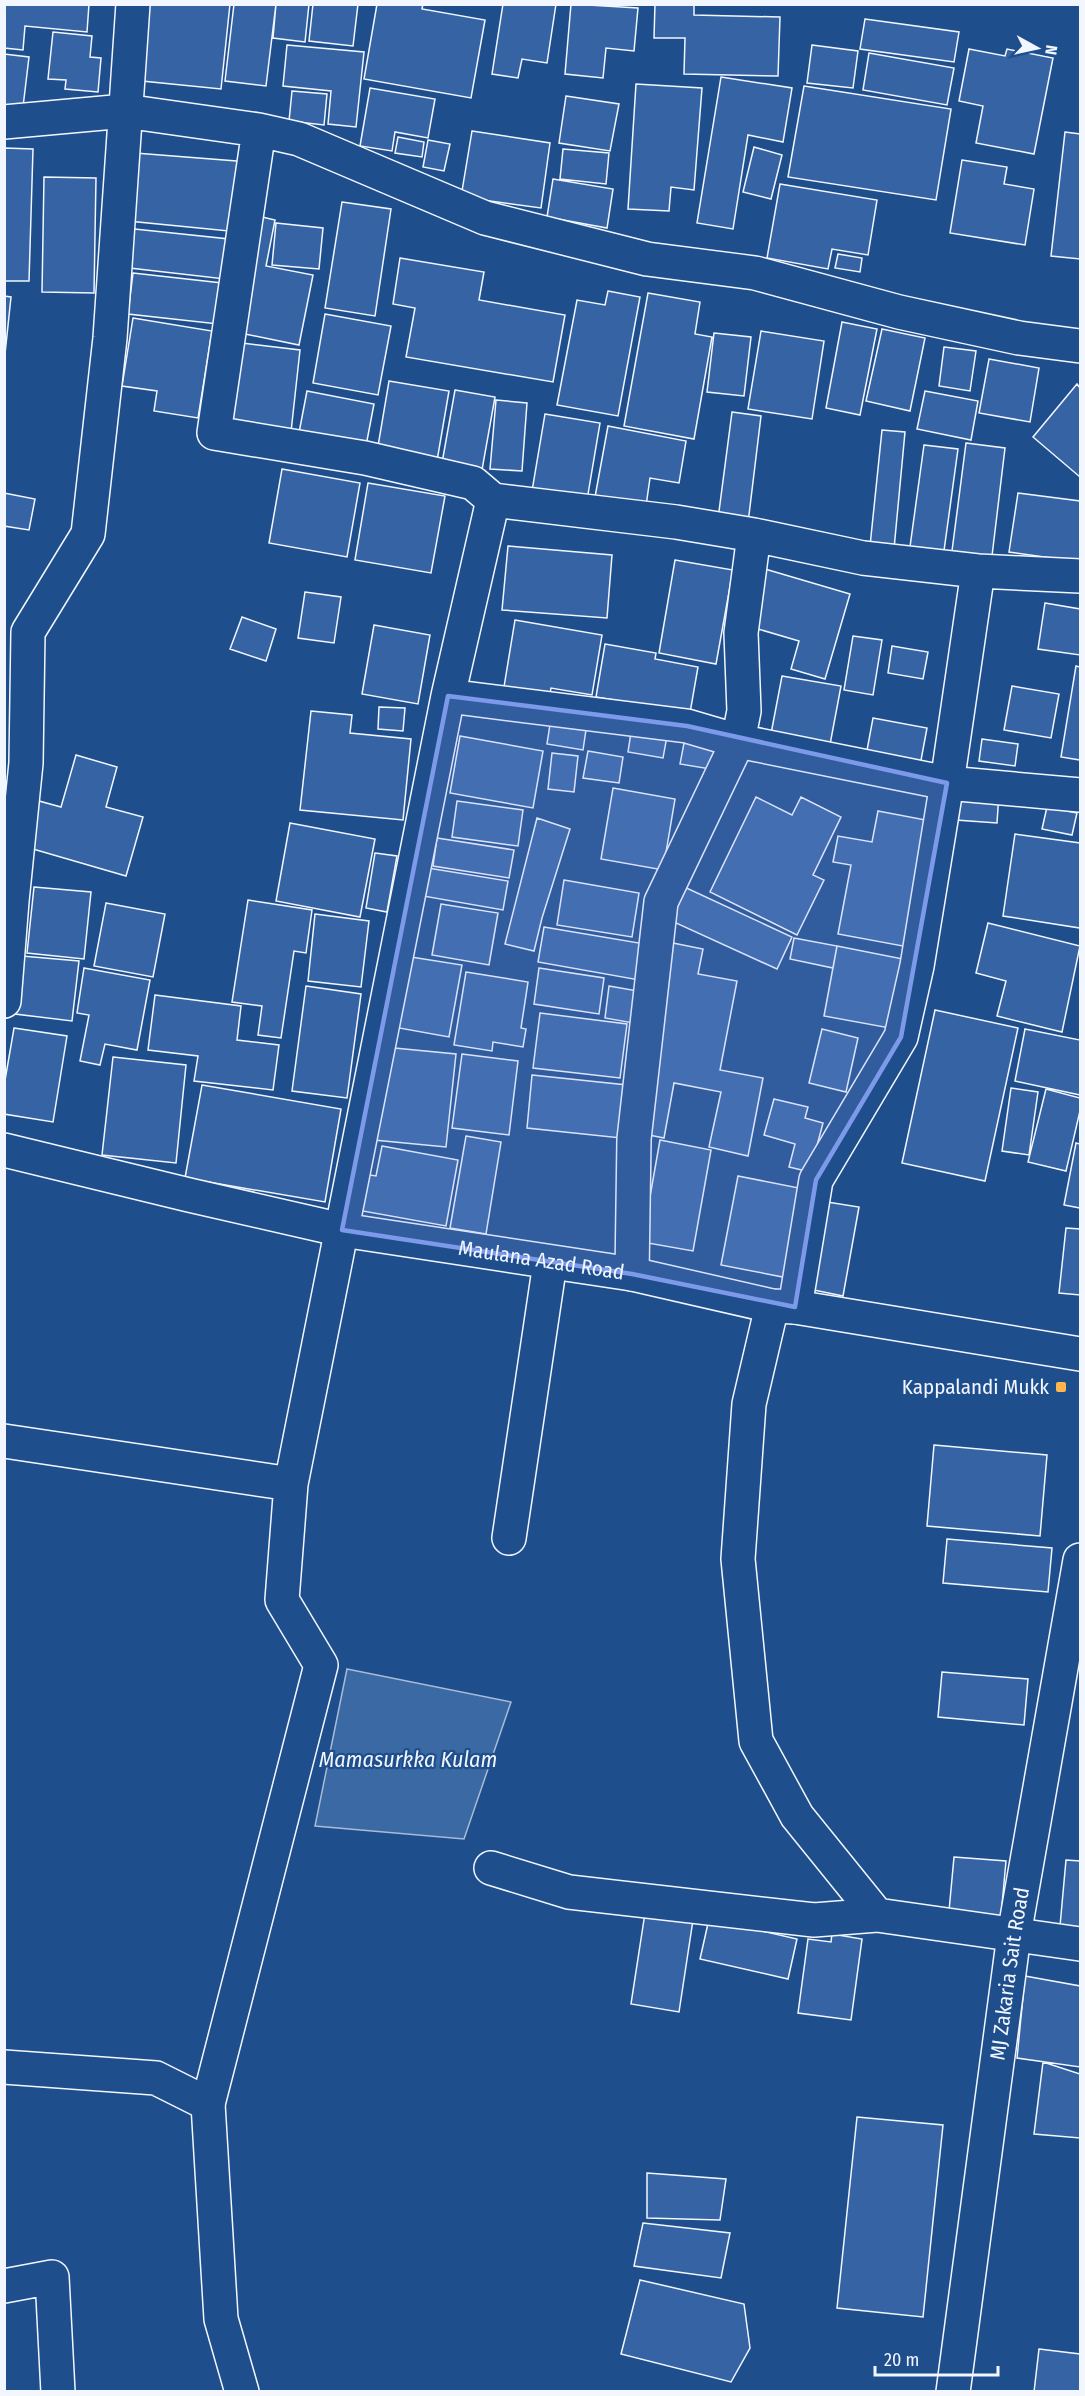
<svg xmlns="http://www.w3.org/2000/svg" width="1085" height="2396" font-family="'Fira Sans Condensed',sans-serif">
	<style>
		.water { fill: #3b69a3; stroke: #a8bbd7; stroke-width: 1.5 }
		.building { fill: #3563a3; stroke: #f2f6ff; stroke-width: 1.5 }
		.lines { fill: none; stroke-linecap: round; stroke-linejoin: round }
		.minor-casing { stroke: #f2f6ff; stroke-width: 36 }
		.tertiary-casing { stroke: #f2f6ff; stroke-width: 36 }
		.secondary-casing { stroke: #f2f6ff; stroke-width: 36 }
		.minor { stroke: #1f4e8c; stroke-width: 33 }
		.tertiary { stroke: #1f4e8c; stroke-width: 33 }
		.secondary { stroke: #1f4e8c; stroke-width: 33 }
		.marked { fill: #7d9aea; fill-opacity: 0.2; stroke: #7d9aea; stroke-width: 4.5; stroke-linejoin: round }
		.poi-dot { fill: #ffb74d; stroke: #1f4e8c; stroke-width: 2 }
		.labels { text-anchor: middle; stroke-width: 4.5; stroke-linejoin: round; paint-order: stroke }
		.street-label { font-size: 21px; fill: #f2f6ff; stroke: #1f4e8c }
		.poi-label { font-size: 21px; fill: #f2f6ff; stroke: #1f4e8c; text-anchor: end }
		.water-label { font-size: 22px; font-style: italic; fill: #f2f6ff; stroke: #1f4e8c }
	</style>
	<rect width="100%" height="100%" fill="#1f4e8c"/>
	<path class="water" d="M347 1669 511 1702 464 1839 315 1826Z"/>
	<path class="building" d="M4 4H89L87 32 25 26 23 50 4 48Z
		M139 4H230L221 89 132 80Z
		M234 4H276L266 86 225 81Z
		M276 4H309L305 42 273 38Z
		M313 4H358L353 46 309 41Z
		M377 4H423L422 9 485 20 471 98 364 79Z
		M503 4H556L547 63 522 59 518 78 492 74Z
		M571 4 638 8 634 51 606 48 603 78 565 74Z
		M655 4H694V15L780 17 778 76 684 74 685 38H654Z
		M865 19 959 32 954 62 860 49Z
		M53 32 92 36 90 57 101 58 98 92 65 89 66 80 48 79Z
		M287 45 364 52 356 127 328 124 331 91 283 86Z
		M812 45 858 51 853 88 807 83Z
		M969 49 1005 56 1007 49 1053 58 1034 154 976 143 983 106 959 101Z
		M869 53 954 68 947 105 863 90Z
		M4 54 29 57 23 107 4 105Z
		M721 77 792 88 783 142 748 135 733 229 697 223Z
		M636 84 702 88 694 190 671 187 669 211 628 209Z
		M804 86 951 109 936 200 788 177Z
		M370 88 435 99 428 138 395 132 392 151 360 146Z
		M292 91 327 94 324 125 289 121Z
		M566 96 619 104 610 151 559 143Z
		M472 131 550 143 541 208 461 197Z
		M1065 132 1080 134V259L1051 256Z
		M398 137 424 142 422 157 395 153Z
		M428 140 450 144 444 171 423 167Z
		M754 147 782 155 771 199 743 192Z
		M4 148 33 149 29 281H4Z
		M563 149 609 153 606 184 560 179Z
		M135 153 249 162 239 232 128 221Z
		M962 160 1007 167 1004 184 1034 189 1025 245 950 233Z
		M44 177 96 178 94 293 42 292Z
		M553 179 613 189 607 228 547 217Z
		M780 184 877 200 868 255 832 249 828 269 767 258Z
		M342 202 391 209 375 316 325 308Z
		M258 216 275 220 266 266 313 275 299 345 235 332Z
		M276 223 323 228 319 269 272 265Z
		M125 228 229 239 225 279 121 267Z
		M838 254 862 258 860 272 835 268Z
		M400 258 484 272 479 300 565 315 553 382 406 357 415 308 393 304Z
		M133 273 222 283 218 324 128 314Z
		M608 291 640 297 618 416 557 405 577 300 605 305Z
		M648 293 700 302 695 334 712 337 694 439 624 426Z
		M4 296 11 297 5 354H4Z
		M325 314 391 326 378 395 313 383Z
		M133 318 212 331 198 418 154 411 157 391 122 386Z
		M842 322 877 329 860 415 826 408Z
		M882 329 925 338 910 411 866 401Z
		M761 331 824 341 812 419 748 409Z
		M714 333 751 337 744 396 707 392Z
		M234 342 300 350 291 432 225 424Z
		M944 347 976 351 970 391 939 386Z
		M989 359 1039 368 1030 422 979 413Z
		M389 381 449 391 437 461 377 452Z
		M1077 384 1080 388V477L1033 437Z
		M455 390 495 397 482 470 442 463Z
		M307 391 374 404 365 451 298 438Z
		M925 391 978 401 971 440 917 429Z
		M496 400 527 403 522 471 490 469Z
		M732 412 761 416 748 523 718 519Z
		M545 414 600 423 586 506 531 497Z
		M608 426 686 441 679 483 650 478 646 506 595 497Z
		M882 430 905 432 894 549 870 546Z
		M966 443 1005 448 992 556 952 551Z
		M924 445 958 449 943 558 909 554Z
		M282 469 360 483 347 557 269 543Z
		M368 483 445 496 431 573 355 560Z
		M4 493 35 499 29 530 4 526Z
		M1018 493 1080 501V562L1009 552Z
		M508 546 612 555 607 618 502 610Z
		M675 560 733 570 716 664 659 653Z
		M765 569 850 594 825 679 791 669 799 641 748 626Z
		M305 592 341 597 334 643 298 638Z
		M1045 603 1080 609V655L1038 649Z
		M242 617 276 629 266 661 230 649Z
		M515 620 602 635 592 695 551 688 549 700 503 693Z
		M374 625 430 635 418 704 362 694Z
		M853 636 882 640 873 695 844 690Z
		M605 644 656 653 655 659 698 667 690 713 596 697Z
		M892 646 928 652 923 679 888 673Z
		M1076 666 1080 667V760L1061 757Z
		M782 676 841 686 829 750 770 739Z
		M1012 686 1059 694 1051 738 1004 730Z
		M379 707 405 708 403 731 378 729Z
		M311 711 352 715 350 733 411 739 403 820 300 810Z
		M551 718 587 723 583 750 547 744Z
		M873 718 927 728 919 771 865 761Z
		M632 726 668 731 663 758 628 752Z
		M460 736 543 751 533 808 450 793Z
		M685 738 720 743 716 770 680 764Z
		M982 739 1018 744 1015 766 979 761Z
		M588 751 623 757 619 783 583 778Z
		M552 753 578 756 574 792 548 789Z
		M76 755 117 767 106 807 143 817 126 876 26 847 39 801 61 807Z
		M613 788 675 799 663 870 601 859Z
		M958 791 999 793 997 823 956 820Z
		M756 797 792 815 801 797 841 817 813 875 824 880 797 935 710 892Z
		M457 801 523 810 518 846 452 837Z
		M1047 807 1077 813 1072 835 1042 829Z
		M878 811 931 821 908 947 838 934 851 865 833 862 838 836 872 842Z
		M537 818 570 829 542 918 534 951 505 944Z
		M290 823 375 839 360 917 276 901Z
		M1015 834 1080 843V928L1003 916Z
		M437 838 514 850 509 878 433 866Z
		M375 853 397 856 387 912 366 908Z
		M428 868 508 881 503 910 423 896Z
		M564 880 639 893 632 937 557 925Z
		M680 885 792 937 777 969 665 918Z
		M34 887 91 892 84 959 27 953Z
		M248 900 312 910 306 953 294 951 281 1038 258 1035 262 1006 232 1002Z
		M106 903 165 914 153 977 94 966Z
		M441 904 498 913 489 965 432 955Z
		M315 914 369 921 361 987 308 981Z
		M988 923 1080 946 1062 1032 997 1016 1006 981 976 973Z
		M544 927 645 944 639 980 538 962Z
		M794 938 837 946 833 968 790 959Z
		M673 943 703 949 698 974 737 981 720 1070 763 1078 748 1156 709 1147 721 1092 674 1083 664 1138 639 1133Z
		M837 946 908 960 895 1029 824 1016Z
		M22 956 79 961 72 1021 15 1014Z
		M411 957 462 965 449 1037 399 1028Z
		M84 968 150 980 137 1050 105 1044 100 1065 80 1061 89 1015 77 1013Z
		M539 968 604 978 599 1014 534 1004Z
		M466 972 528 982 521 1028 526 1029 523 1047 493 1042 492 1051 454 1045Z
		M306 986 361 994 347 1098 292 1091Z
		M609 986 638 991 633 1023 605 1018Z
		M155 995 241 1006 237 1040 279 1045 273 1090 194 1081 198 1056 148 1050Z
		M935 1010 1018 1028 985 1181 902 1163Z
		M540 1013 627 1024 620 1078 533 1068Z
		M14 1028 67 1036 53 1122 4 1114V1086Z
		M822 1029 858 1038 846 1092 809 1083Z
		M1025 1029 1080 1040V1095L1015 1081Z
		M384 1047 456 1054 446 1147 374 1140Z
		M462 1054 518 1061 509 1135 452 1128Z
		M113 1057 186 1065 176 1163 102 1155Z
		M532 1075 627 1085 621 1138 527 1128Z
		M202 1085 341 1109 325 1202 185 1178Z
		M1011 1088 1038 1092 1029 1155 1002 1151Z
		M1046 1089 1080 1098V1111L1066 1171 1028 1162Z
		M774 1099 808 1107 805 1118 823 1123 810 1172 789 1167 795 1144 764 1135Z
		M466 1136 501 1142 486 1234 450 1228Z
		M660 1140 711 1150 693 1251 642 1242Z
		M1076 1143 1080 1144V1208L1064 1205Z
		M382 1146 458 1160 446 1226 357 1210 364 1174 376 1176Z
		M738 1176 804 1189 788 1278 721 1265Z
		M821 1201 859 1207 843 1296 804 1288Z
		M1066 1228 1080 1229V1295L1059 1293Z
		M934 1445 1047 1455 1040 1536 927 1526Z
		M947 1539 1052 1548 1048 1592 943 1583Z
		M942 1672 1028 1679 1024 1725 938 1717Z
		M954 1857 1006 1861 1001 1916 949 1911Z
		M1066 1860 1080 1861V1927L1060 1926Z
		M645 1913 693 1920 679 2012 631 2004Z
		M709 1919 797 1939 788 1979 700 1959Z
		M832 1934 862 1939 851 2020 798 2013 808 1939 831 1942Z
		M1025 1976 1080 1986V2067L1017 2058Z
		M1043 2062 1080 2074V2138L1034 2134Z
		M857 2117 943 2125 923 2317 837 2308Z
		M647 2173 726 2179 720 2220 647 2218Z
		M643 2223 730 2233 721 2278 634 2266Z
		M640 2280 744 2304 750 2348 731 2382 621 2354Z
		M1039 2349 1080 2354V2392H1034Z"/>
	<g class="lines">
		<g class="minor-casing">
			<path id="minor" d="M4 122 125 111 259 130 299 139 485 218 647 259 755 273 899 312 1019 338 1080 346
				M259 130 214 433 365 458 473 483 493 500 676 522 754 535 863 558 978 571 1080 576
				M448 696 493 500
				M4 1001 12 901 26 763 28 632 88 534 110 338 133 4
				M632 1274 634 1139 661 902 738 741 744 711 741 633 754 535
				M772 1306 749 1404 738 1559 756 1741 797 1816 877 1915 1080 1944
				M795 1307 816 1180 901 1037 917 966 947 783 978 571
				M4 1441 291 1484
				M509 1538 550 1263
				M491 1868 569 1892 814 1920 877 1915
				M208 2104 321 1665 282 1600 291 1484 448 696 687 726 738 741 947 783 1080 795
				M4 2286 52 2277 58 2392"/>
		</g>
		<g class="tertiary-casing">
			<g id="tertiary">
				<path d="M4 2067 156 2078 208 2104 221 2319 242 2392"/>
				<path id="s1" d="M953 2392 1014 1935 1080 1560"/>
			</g>
		</g>
		<g class="secondary-casing">
			<g id="secondary">
				<path id="s2" d="M4 1150 189 1195 342 1230 632 1274 772 1306 795 1307 1080 1354"/>
			</g>
		</g>
		<use href="#minor" class="minor"/>
		<use href="#tertiary" class="tertiary"/>
		<use href="#secondary" class="secondary"/>
	</g>
	<path class="marked" d="M448 696 687 726 947 783 901 1037 816 1180 795 1307 632 1274 342 1230Z"/>
	<rect class="poi-dot" x="1055" y="1381" width="12" height="12" rx="3"/>
	<g class="labels">
		<g class="street-label">
			<text dy="7" stroke="none"><textPath href="#s2" startOffset="549">Maulana Azad Road</textPath></text>
			<text dy="7" stroke="none"><textPath href="#s1" startOffset="422">MJ Zakaria Sait Road</textPath></text>
		</g>
		<g class="poi-label">
			<text x="1049" y="1394">Kappalandi Mukk</text>
		</g>
		<g class="water-label">
			<text x="408" y="1767">Mamasurkka Kulam</text>
		</g>
	</g>
	<rect width="1085" height="2396" fill="none" stroke="#f2f6ff" stroke-width="12"/>
	<g transform="translate(1037 48) rotate(98)" stroke="#1f4e8c" stroke-width="4.5" paint-order="stroke">
	<path d="M0-4.5L10 22L0 15L-10 22Z" fill="#f2f6ff"/>
	<text y="-9" font-size="16" font-weight="bold" text-anchor="middle" fill="#f2f6ff">N</text>
	</g>
	<path d="M875 2366v9h123v-9" fill="none" stroke="#f2f6ff" stroke-width="3"/>
	<text x="884" y="2366" font-size="18" fill="#f2f6ff" stroke="#1f4e8c" stroke-width="4.5" paint-order="stroke">20 m</text>
</svg>
